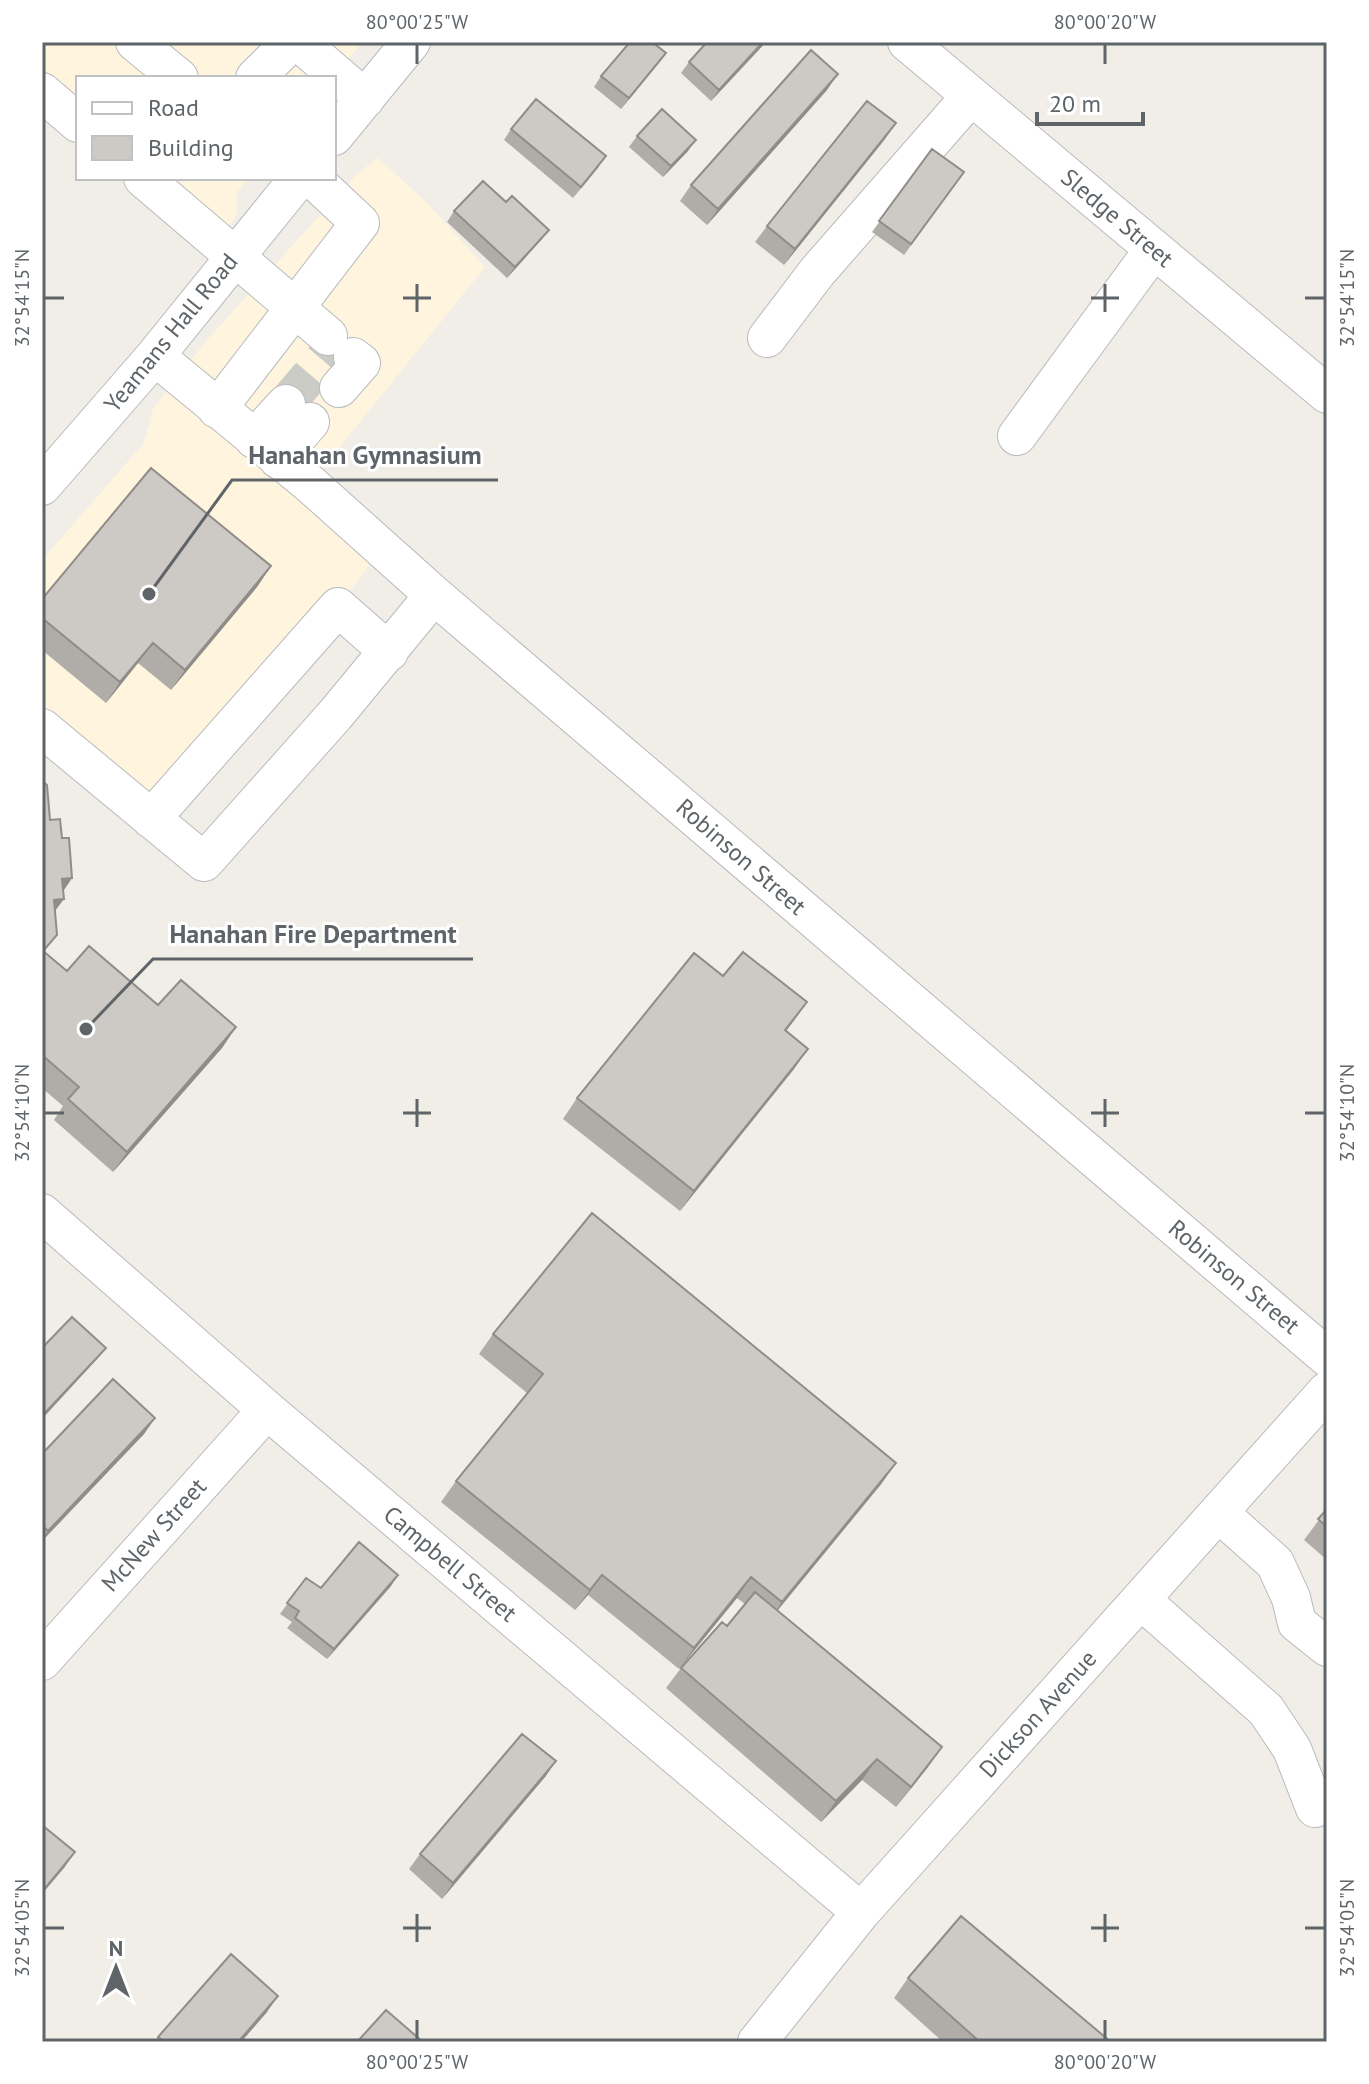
<svg xmlns="http://www.w3.org/2000/svg" width="1369" height="2084" font-family="'PT Sans',sans-serif">
	<style>
		.commercial { fill: #fff4de }
		.lines { fill: none; stroke-linecap: round; stroke-linejoin: round }
		.minor-tunnel { stroke: #ccccc7; stroke-width: 38; stroke-dasharray: 38 19; stroke-linecap: butt }
		.minor-casing { stroke: #b7babe; stroke-width: 40 }
		.minor { stroke: #fff; stroke-width: 38 }
		.wall { fill: #b0ada9 }
		.shaded-wall { fill: #908d89 }
		.building { fill: #cdc9c4; stroke: #908d89; stroke-width: 2 }
		.ticks { fill: none; stroke: #5e6468; stroke-width: 3 }
		.labels { text-anchor: middle; stroke-width: 6; stroke-linejoin: round; paint-order: stroke }
		.street-label { font-size: 24px; fill: #5e6468; stroke: #fff }
		.leader { fill: none; stroke: #5e6468; stroke-width: 3 }
		.callout-dot { fill: #5e6468; stroke: #fff; stroke-width: 3 }
		.callout-label { font-size: 26px; text-anchor: middle; font-weight: bold; fill: #5e6468; stroke: #fff; stroke-width: 6; stroke-linejoin: round; paint-order: stroke }
		.neatline { fill: none; stroke: #5e6468; stroke-width: 3 }
		.ticks-label { font-size: 20px; text-anchor: middle; fill: #5e6468 }
	</style>
	<rect width="100%" height="100%" fill="#f1eee7"/>
	<path class="commercial" d="M42 42H362L334 79 78 78V126L42 94Z
		M378 158 424 200 485 267 310 484 382 548 338 607 151 819 42 728V560L144 443 153 409 207 340 357 174Z
		M137 178H249L237 192V215L215 246Z"/>
	<g class="lines">
		<path class="minor-tunnel" d="M286 404 337 344"/>
		<g class="minor-casing">
			<path id="minor" d="M135 42 179 78
				M299 42 365 99
				M907 42 1327 394
				M255 78 291 42
				M42 92 78 123
				M334 136 411 42
				M143 178 328 336
				M767 338 817 272 971 96
				M155 356 310 484 434 595 1327 1357
				M339 388 361 363 353 357
				M217 409 360 223 312 178
				M1017 436 1154 249
				M254 439 286 404
				M278 459 310 422
				M42 486 155 356 299 178
				M42 728 204 862 335 715 434 595
				M151 819 338 607 389 652
				M42 1213 267 1410 861 1912
				M1219 1513 1275 1563 1291 1598 1297 1623 1327 1647
				M1141 1600 1266 1710 1292 1749 1315 1808
				M42 1661 267 1410
				M757 2042 861 1912 1327 1391"/>
		</g>
		<use href="#minor" class="minor"/>
	</g>
	<path class="wall" d="M766 42 711 101 681 73 689 62Z
		M666 53 621 109 594 87 601 76Z
		M827 90 707 225 680 201 691 185Z
		M511 129 599 167 573 198 504 140Z
		M637 136 688 151 663 177 629 147Z
		M885 139 784 265 755 242 767 226Z
		M932 149 964 172 904 255 872 232Z
		M454 211 541 240 507 278 447 222Z
		M271 566 257 587 171 690 138 663 106 703 42 650V599Z
		M42 781 50 820 62 838 72 878 63 891 55 911 45 952 67 971 158 1005 236 1027 222 1048 113 1172 54 1120 63 1106 42 1088Z
		M723 976 807 1002 786 1031 794 1069 680 1211 563 1119 577 1098Z
		M493 1334 882 1483 778 1610 928 1767 896 1807 862 1780 821 1822 666 1688 681 1668 727 1626 745 1604 737 1598 679 1669 588 1595 575 1610 441 1502 456 1481 527 1393 479 1354Z
		M155 1418 144 1434 42 1541V1454Z
		M1327 1509V1560L1304 1540Z
		M306 1578 321 1588 391 1586 327 1659 287 1628 292 1622 280 1614Z
		M556 1761 545 1777 442 1899 409 1869 420 1854Z
		M908 1978 1111 2042H943L894 1998Z
		M267 2012 241 2042H155L158 2037Z"/>
	<path class="shaded-wall" d="M763 42H766L711 101 719 90Z
		M666 53 658 64 621 109 629 98Z
		M838 74 827 90 707 225 718 209Z
		M896 123 885 139 784 265 795 249Z
		M696 140 688 151 663 177 671 166Z
		M549 230 541 240 507 278 515 267Z
		M271 566 257 587 171 690 185 670Z
		M153 643 138 663 106 703 120 682Z
		M72 878 58 899 62 879Z
		M64 899 49 919 54 900Z
		M807 1002 793 1022 770 1051 785 1030Z
		M236 1027 222 1048 113 1172 127 1152Z
		M808 1049 794 1069 680 1211 694 1191Z
		M106 1348 98 1358 42 1419V1416Z
		M155 1418 144 1434 42 1541 48 1531Z
		M896 1463 882 1483 768 1622 782 1602Z
		M398 1575 391 1586 327 1659 334 1649Z
		M602 1575 588 1595 575 1610 590 1590Z
		M751 1577 737 1598 679 1669 694 1648Z
		M942 1747 928 1767 896 1807 911 1787Z
		M877 1759 862 1780 821 1822 836 1801Z
		M556 1761 545 1777 442 1899 453 1883Z
		M75 1852 64 1868 42 1894V1892Z
		M278 1996 267 2012 241 2042H238Z"/>
	<path class="building" d="M630 42H652L666 53 629 98 601 76Z
		M707 42H763L719 90 689 62Z
		M811 50 838 74 718 209 691 185Z
		M536 99 606 156 581 187 511 129Z
		M867 101 896 123 795 249 767 226Z
		M662 109 696 140 671 166 637 136Z
		M932 149 964 172 911 244 879 221Z
		M483 181 506 202 512 196 549 230 515 267 454 211Z
		M151 468 271 566 185 670 153 643 120 682 42 618V599Z
		M42 781 47 785 50 820 60 819 62 838H69L72 878 62 879 64 899 54 900 57 935 43 951 67 971 89 946 158 1005 181 980 236 1027 127 1152 68 1099 79 1087 42 1055Z
		M743 952 807 1002 785 1030 808 1049 694 1191 577 1098 694 953 723 976Z
		M592 1213 896 1463 782 1602 751 1577 694 1648 602 1575 590 1590 456 1481 543 1374 493 1334Z
		M72 1317 106 1348 42 1416V1348Z
		M113 1379 155 1418 48 1531 42 1525V1454Z
		M1327 1509V1527L1318 1519Z
		M359 1542 398 1575 334 1649 295 1618 299 1611 287 1603 306 1578 321 1588Z
		M755 1592 942 1747 911 1787 877 1759 836 1801 681 1668 722 1622 727 1626Z
		M522 1734 556 1761 453 1883 420 1854Z
		M42 1825 75 1852 42 1892Z
		M961 1916 1111 2042H980L908 1978Z
		M231 1954 278 1996 238 2042H165L158 2037Z
		M386 2010 423 2042H357Z"/>
	<path class="ticks" d="M417 44V64M1105 44V64M417 284V312M1105 284V312M44 298H64M403 298H431M1091 298H1119M1305 298H1325M417 1099V1127M1105 1099V1127M44 1113H64M403 1113H431M1091 1113H1119M1305 1113H1325M417 1914V1942M1105 1914V1942M44 1928H64M403 1928H431M1091 1928H1119M1305 1928H1325M417 2020V2040M1105 2020V2040"/>
	<g class="labels">
		<g class="street-label">
			<text transform="translate(1117 218) rotate(40)" y="8">Sledge Street</text>
			<text transform="translate(171 333) rotate(-51)" y="8">Yeamans Hall Road</text>
			<text transform="translate(741 857) rotate(41)" y="8">Robinson Street</text>
			<text transform="translate(1234 1277) rotate(40)" y="8">Robinson Street</text>
			<text transform="translate(154 1535) rotate(-48)" y="8">McNew Street</text>
			<text transform="translate(450 1564) rotate(40)" y="8">Campbell Street</text>
			<text transform="translate(1038 1714) rotate(-48)" y="8">Dickson Avenue</text>
		</g>
	</g>
	<path class="leader" d="M149 594L232 480H498M86 1029L153 959H473"/>
	<g class="callout-dot">
		<circle cx="149" cy="594" r="8"/>
		<circle cx="86" cy="1029" r="8"/>
	</g>
	<g class="callout-label">
		<text x="365" y="464">Hanahan Gymnasium</text>
		<text x="313" y="943">Hanahan Fire Department</text>
	</g>
	<rect width="1369" height="2084" fill="none" stroke="#ffffff" stroke-width="88"/>
	<rect x="76" y="76" width="260" height="104" fill="#ffffff" stroke="#bfc1c3" stroke-width="2"/>
	<rect x="92" y="102" width="40" height="12" fill="#ffffff" stroke="#bfc1c3" stroke-width="2"/>
	<text x="148" y="116" font-size="24" fill="#5e6468">Road</text>
	<rect x="92" y="136" width="40" height="24" fill="#cdc9c4" stroke="#bfc1c3" stroke-width="2"/>
	<text x="148" y="156" font-size="24" fill="#5e6468">Building</text>
	<g transform="translate(116 1968)" stroke="#ffffff" stroke-width="6" paint-order="stroke">
	<path d="M0-6L14 30L0 20L-14 30Z" fill="#5e6468"/>
	<text y="-12" font-size="22" font-weight="bold" text-anchor="middle" fill="#5e6468">N</text>
	</g>
	<path d="M1037 112v12h106v-12" fill="none" stroke="#5e6468" stroke-width="4"/>
	<text x="1049" y="112" font-size="24" fill="#5e6468" stroke="#ffffff" stroke-width="6" paint-order="stroke">20 m</text>
	<rect x="44" y="44" width="1281" height="1996" class="neatline"/>
	<g class="ticks-label">
		<text x="417" y="29">80°00'25"W</text>
		<text x="1105" y="29">80°00'20"W</text>
		<text transform="translate(22 298) rotate(-90)" y="7">32°54'15"N</text>
		<text transform="translate(1347 298) rotate(-90)" y="7">32°54'15"N</text>
		<text transform="translate(22 1113) rotate(-90)" y="7">32°54'10"N</text>
		<text transform="translate(1347 1113) rotate(-90)" y="7">32°54'10"N</text>
		<text transform="translate(22 1928) rotate(-90)" y="7">32°54'05"N</text>
		<text transform="translate(1347 1928) rotate(-90)" y="7">32°54'05"N</text>
		<text x="417" y="2069">80°00'25"W</text>
		<text x="1105" y="2069">80°00'20"W</text>
	</g>
</svg>
